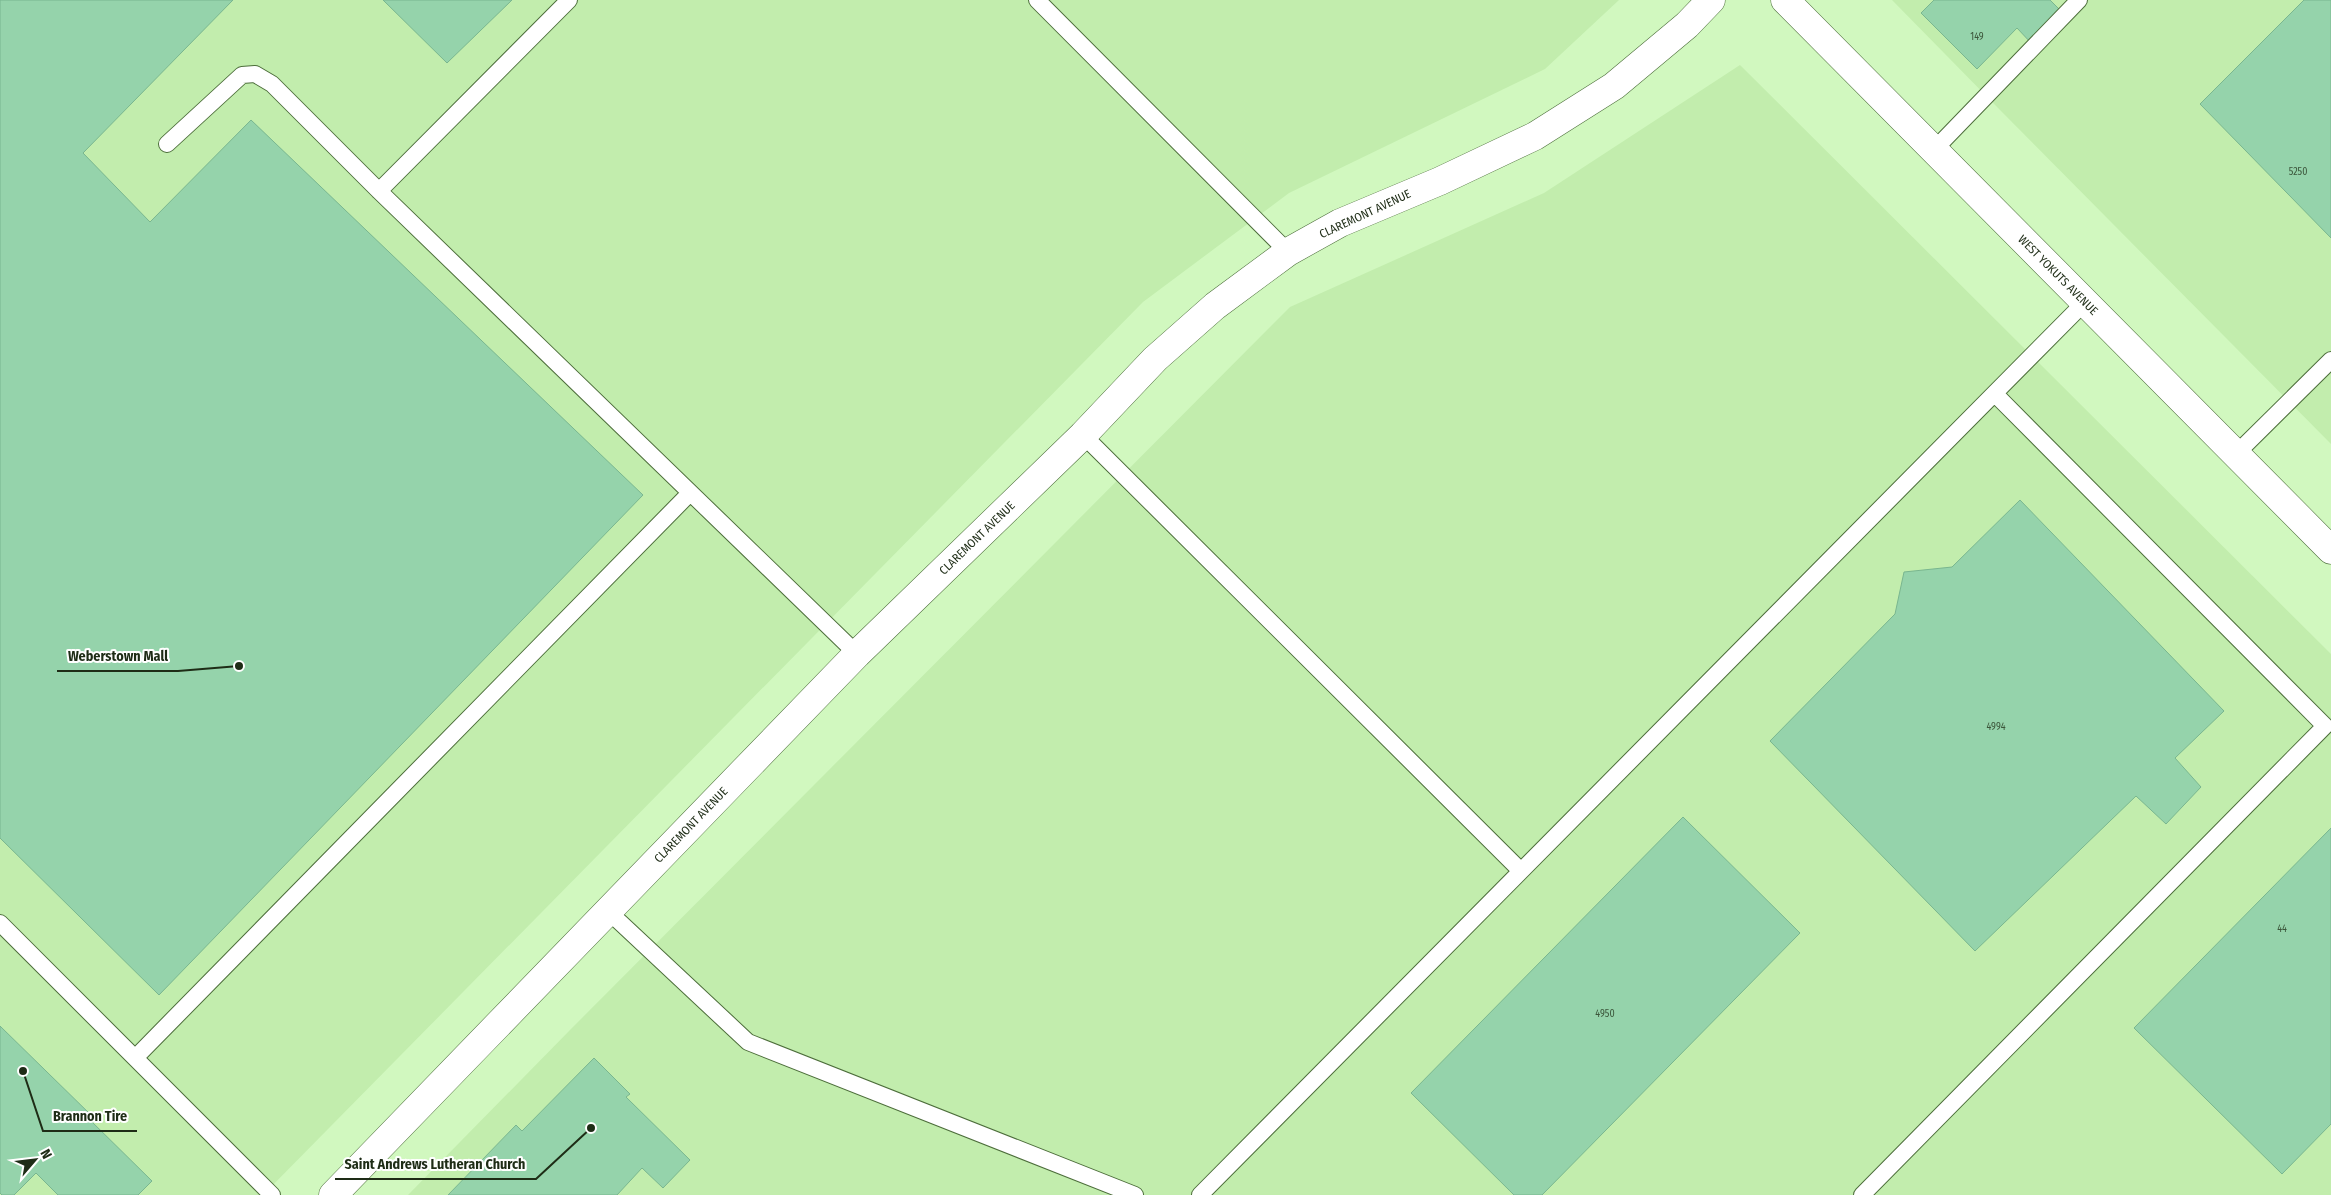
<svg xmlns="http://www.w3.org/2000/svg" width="2331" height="1195" font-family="'Fira Sans Condensed',sans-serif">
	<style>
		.built { fill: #c2edad }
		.building { fill: #95d3ab; stroke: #79b68f }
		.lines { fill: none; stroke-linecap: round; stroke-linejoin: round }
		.lane-casing { stroke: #4d6e3b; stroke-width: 18 }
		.secondary-casing { stroke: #4d6e3b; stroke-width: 29 }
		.lane { stroke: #fff; stroke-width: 16 }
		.secondary { stroke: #fff; stroke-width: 28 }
		.labels { text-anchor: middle; stroke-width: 4; stroke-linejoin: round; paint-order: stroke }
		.number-label { font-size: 10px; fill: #3c563b }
		.street-label { font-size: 12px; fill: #1e2c16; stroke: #fff }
		.leader { fill: none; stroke: #1e2c16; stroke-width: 2 }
		.callout-dot { fill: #1e2c16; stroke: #fff; stroke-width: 2 }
		.callout-label { font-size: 14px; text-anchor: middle; font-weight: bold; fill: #1e2c16; stroke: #fff; stroke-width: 4; stroke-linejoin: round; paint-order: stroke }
	</style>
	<rect width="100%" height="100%" fill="#d1f8bf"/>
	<path class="built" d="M0 0H1619L1545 69 1289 193 1143 302 263 1195H0Z
		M1892 0H2331V444L2000 110Z
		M1740 65 2331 654V1195H408L570 1030 1290 307 1544 193Z"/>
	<path class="building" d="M0 0H233L83 153 150 222 251 120 643 495 159 995 0 838Z
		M383 0H512L447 63Z
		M1934 0H2050L2063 13 2032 44 2017 28 1977 69 1921 13Z
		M2304 0H2331V238L2200 104Z
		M2020 500 2224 711 2175 758 2201 787 2166 824 2136 796 1975 951 1770 741 1895 614 1904 572 1952 567Z
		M1683 817 1800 933 1542 1195H1514L1411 1093Z
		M2331 828V1124L2282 1174 2134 1028Z
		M0 1026 92 1116 88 1118 152 1181 138 1195H58L36 1173 14 1195H2L0 1193Z
		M594 1058 630 1094 626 1097 690 1160 663 1188 642 1168 617 1195H448L516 1125 522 1131Z"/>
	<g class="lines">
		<g class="lane-casing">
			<path id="lane" d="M1037 0 1288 252
				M167 144 242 75 255 74 272 84 379 191 857 654
				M1934 150 2079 0
				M379 191 569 0
				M1083 435 1521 871
				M2236 454 2331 360
				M608 911 748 1042 1135 1195
				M0 923 272 1195
				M135 1058 690 493
				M1200 1195 2085 302
				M1862 1195 2325 726 1995 394"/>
		</g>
		<g class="secondary-casing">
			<path id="secondary" d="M1785 0 2331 550
				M333 1195 857 654 1083 435 1155 359 1215 306 1288 252 1340 223 1440 181 1535 136 1614 86 1687 25 1711 0"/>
		</g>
		<use href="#lane" class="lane"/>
		<use href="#secondary" class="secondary"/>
	</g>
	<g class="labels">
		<g class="number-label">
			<text x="1977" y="40">149</text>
			<text x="2298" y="175">5250</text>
			<text x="1996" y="730">4994</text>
			<text x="2282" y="932">44</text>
			<text x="1605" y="1017">4950</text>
		</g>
		<g class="street-label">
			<text transform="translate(1365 214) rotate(-25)" y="4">CLAREMONT AVENUE</text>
			<text transform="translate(2058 275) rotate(45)" y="4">WEST YOKUTS AVENUE</text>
			<text transform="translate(977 538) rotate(-44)" y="4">CLAREMONT AVENUE</text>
			<text transform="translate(691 825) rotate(-46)" y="4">CLAREMONT AVENUE</text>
		</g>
	</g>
	<path class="leader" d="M239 666L178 671H57M23 1071L43 1131H137M591 1128L536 1179H335"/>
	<g class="callout-dot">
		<circle cx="239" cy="666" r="5"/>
		<circle cx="23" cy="1071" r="5"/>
		<circle cx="591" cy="1128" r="5"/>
	</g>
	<g class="callout-label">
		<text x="118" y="661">Weberstown Mall</text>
		<text x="90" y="1121">Brannon Tire</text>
		<text x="435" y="1169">Saint Andrews Lutheran Church</text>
	</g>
	<g transform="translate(35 1160) rotate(62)" stroke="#ffffff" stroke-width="4" paint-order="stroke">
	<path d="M0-4L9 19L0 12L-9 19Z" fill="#1e2c16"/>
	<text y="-8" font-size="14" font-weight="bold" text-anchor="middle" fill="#1e2c16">N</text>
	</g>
</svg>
